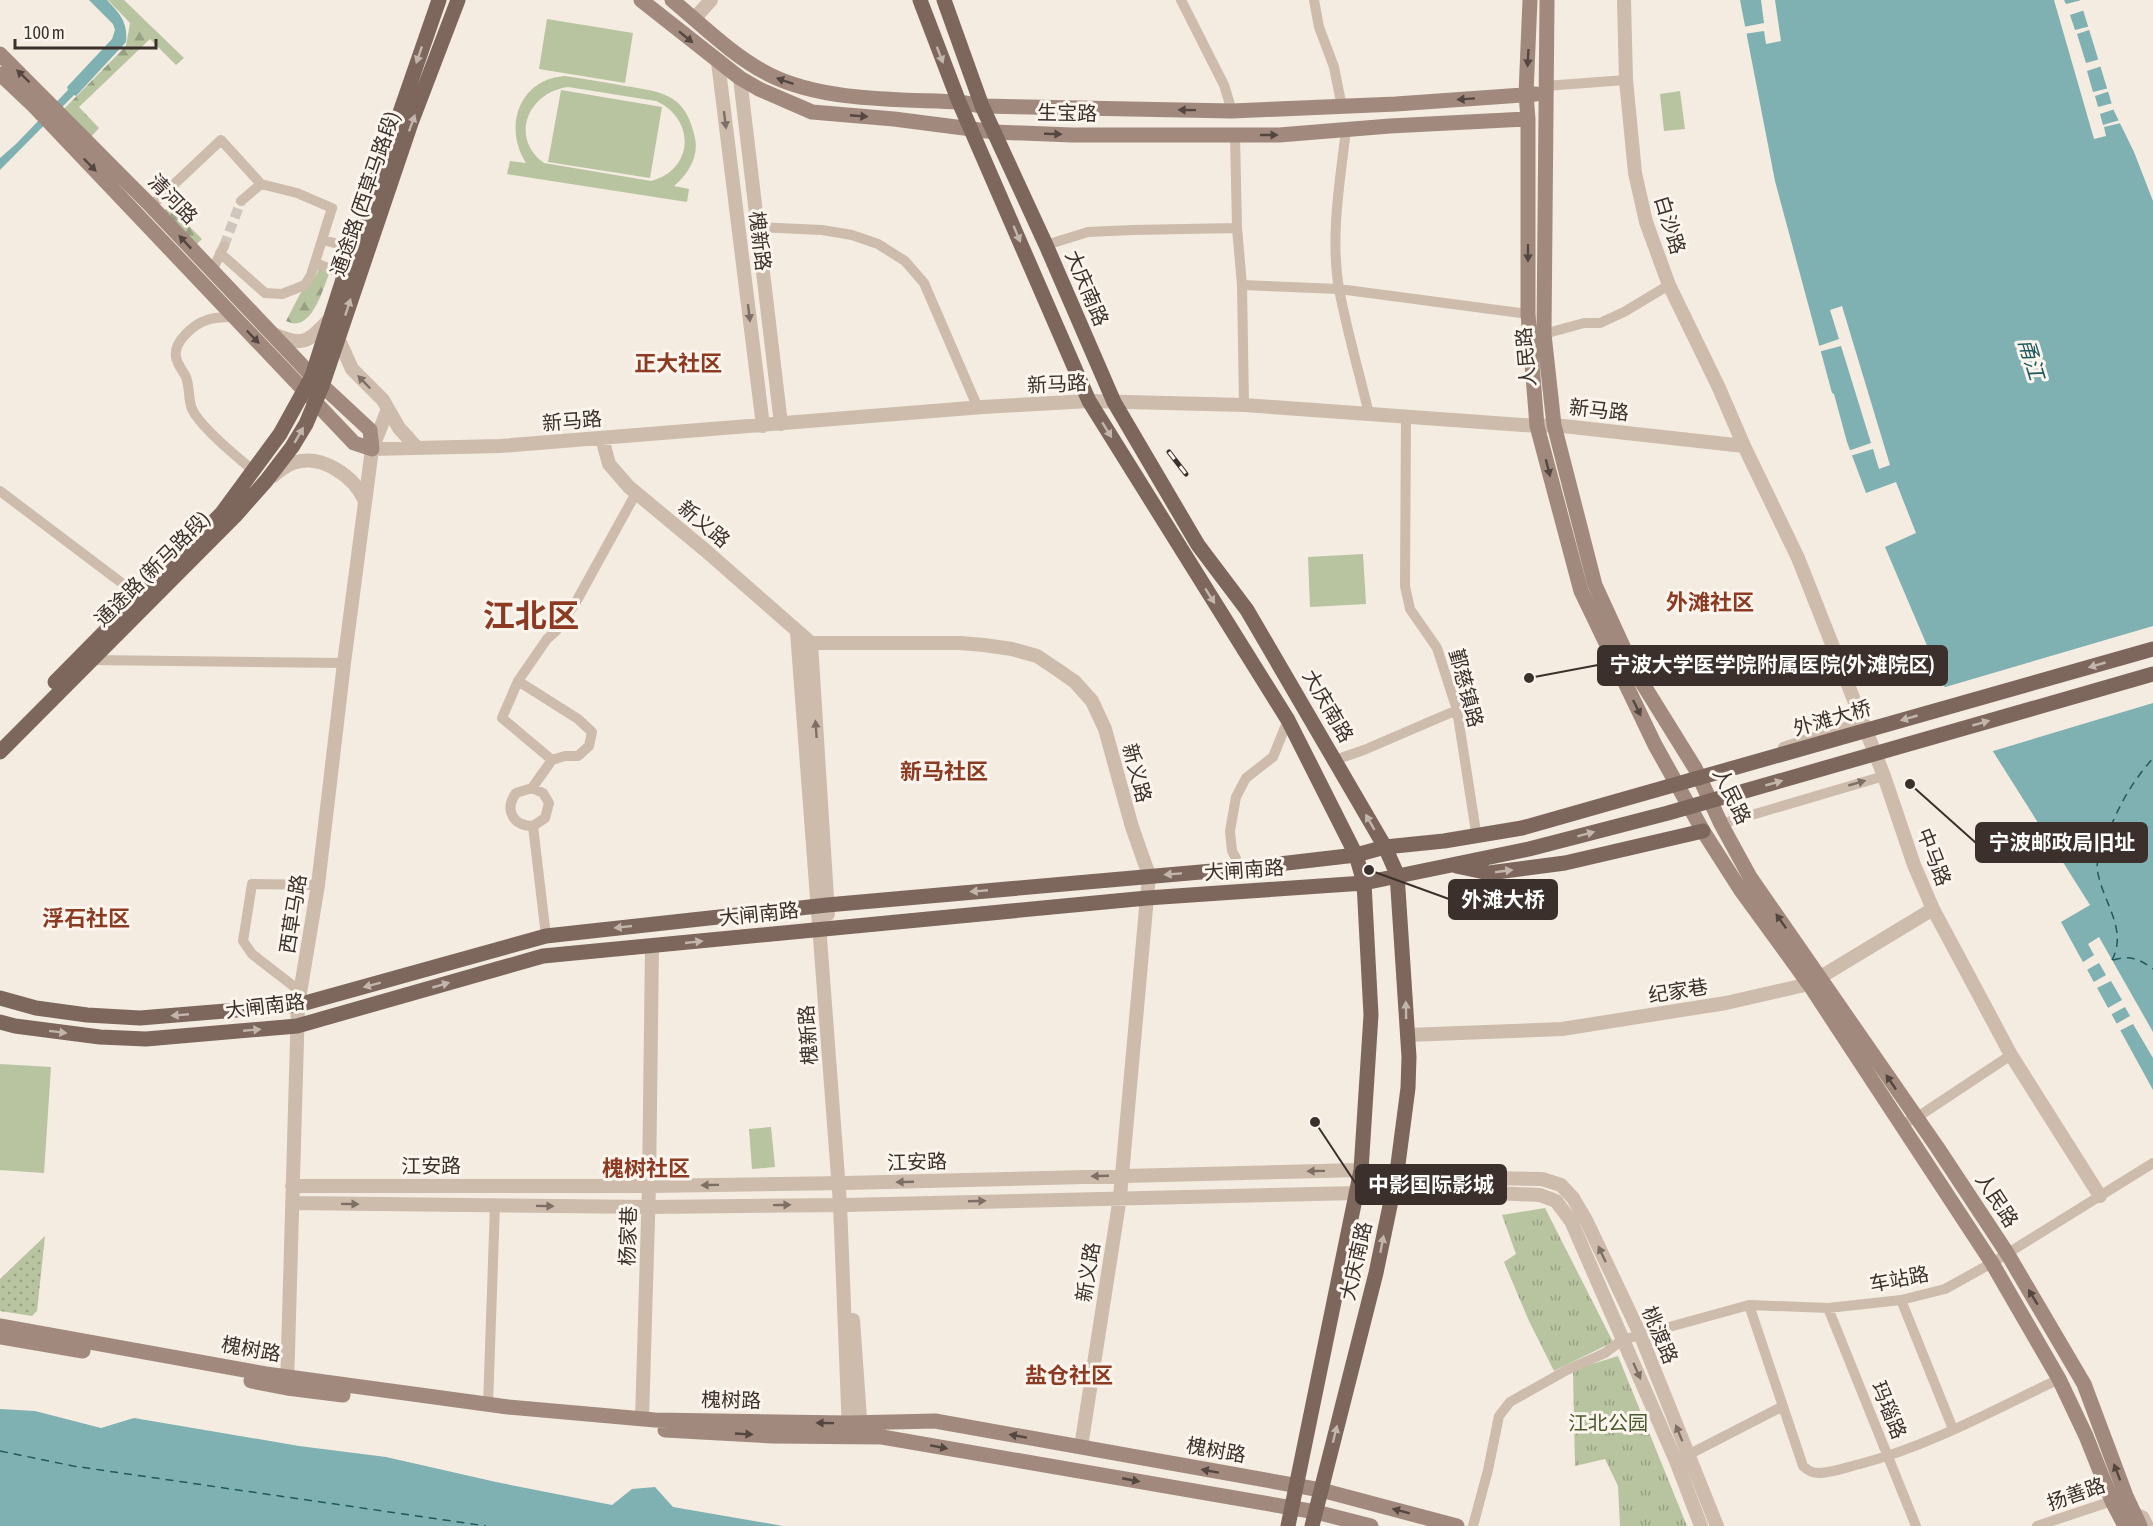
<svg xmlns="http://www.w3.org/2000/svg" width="2153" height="1526" font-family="'Asap Condensed','Noto Sans SC',sans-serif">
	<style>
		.grass { fill: url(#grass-dots) }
		.forest { fill: url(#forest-firs) }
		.park { fill: url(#park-tufts) }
		.pitch { fill: #b8c4a0; fill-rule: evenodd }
		.water { fill: #7fb0b2 }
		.pier { fill: #f4ebe1 }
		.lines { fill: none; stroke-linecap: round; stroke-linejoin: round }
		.ferry { stroke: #1f5a5e; stroke-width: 1.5; stroke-dasharray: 8 6; stroke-linecap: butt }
		.minor-tunnel { stroke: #cfc6bd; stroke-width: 10; stroke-dasharray: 10 5; stroke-linecap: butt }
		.minor { stroke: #cdbbac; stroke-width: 10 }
		.tertiary { stroke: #cdbbac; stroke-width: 14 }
		.secondary { stroke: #a18a7d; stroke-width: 15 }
		.primary { stroke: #7d675c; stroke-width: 15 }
		.rail-casing { stroke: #3b302b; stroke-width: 5 }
		.rail { stroke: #fbf5ee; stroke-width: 3; stroke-dasharray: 9; stroke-linecap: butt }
		.oneway { fill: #544640 }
		.oneway2 { fill: #c2b5ac }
		.oneway3 { fill: #7d6f65 }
		.labels { text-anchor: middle; stroke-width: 6; stroke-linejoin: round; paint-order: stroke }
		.street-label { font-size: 20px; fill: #3b302b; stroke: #fbf5ee }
		.park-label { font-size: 20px; fill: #4a5a2e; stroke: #fbf5ee }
		.water-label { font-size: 21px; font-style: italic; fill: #1f5a5e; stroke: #fbf5ee }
		.quarter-label { font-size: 22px; font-weight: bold; fill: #8c3b22; stroke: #fbf5ee }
		.town-label { font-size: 32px; font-weight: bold; fill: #8c3b22; stroke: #fbf5ee }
		.leader { fill: none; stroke: #3b302b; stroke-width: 2 }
		.callout-dot { fill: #3b302b; stroke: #fbf5ee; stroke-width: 2 }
		.callout { fill: #3b302b; stroke: #3b302b; stroke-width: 2 }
		.callout-label { font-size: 21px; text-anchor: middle; font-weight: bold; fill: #fff }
	</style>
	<defs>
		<pattern id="grass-dots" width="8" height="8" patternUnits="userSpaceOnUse" patternTransform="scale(1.5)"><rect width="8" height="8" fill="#b8c4a0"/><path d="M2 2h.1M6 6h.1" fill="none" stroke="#97a083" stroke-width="1.8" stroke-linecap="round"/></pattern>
		<pattern id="forest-firs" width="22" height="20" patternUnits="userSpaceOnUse" patternTransform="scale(1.5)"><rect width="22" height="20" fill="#b8c4a0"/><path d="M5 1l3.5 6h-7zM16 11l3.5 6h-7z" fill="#97a083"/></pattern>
		<pattern id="park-tufts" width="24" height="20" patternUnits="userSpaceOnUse" patternTransform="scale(1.5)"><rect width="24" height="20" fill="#b8c4a0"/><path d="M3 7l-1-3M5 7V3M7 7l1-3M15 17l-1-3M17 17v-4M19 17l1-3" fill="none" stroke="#97a083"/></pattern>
	</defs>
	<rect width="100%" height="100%" fill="#f4ebe1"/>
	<path class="grass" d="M45 1236 37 1311 32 1316 0 1311V1279Z"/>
	<path class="forest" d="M108 0H124L184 58 176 65 150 39 79 107 99 128 91 137 64 109 126 46 130 23Z
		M169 206 202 239 194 247 161 213Z
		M319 269 329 274C322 291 311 334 286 321L300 294 316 276Z"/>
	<path class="park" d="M1545 1208 1613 1342 1554 1371 1529 1321 1504 1262 1516 1254 1502 1215Z
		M1618 1356 1687 1526H1620L1618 1486 1605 1459 1575 1466 1573 1370Z"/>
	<path class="pitch" d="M547 19 633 33 625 83 539 69Z
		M565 76C585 79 605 82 625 86 663 92 686 94 695 138 699 157 688 174 674 186L689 189 687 202 507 174 510 161 526 163C503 127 519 79 565 76ZM568 87 656 101C696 119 694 170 651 181L544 163C509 138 528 92 568 87Z
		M561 90 662 107 650 178 548 162Z
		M1680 91 1685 129 1664 131 1660 94Z
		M1363 554 1366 604 1310 607 1308 557Z
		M0 1064 51 1067 44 1173 0 1170Z
		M771 1127 775 1167 752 1169 749 1129Z"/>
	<path class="water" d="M89 0H107C120 14 128 22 126 42L76 96 74 95 0 170V158L16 144 68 90 67 87 112 39 115 30 113 24Z
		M1740 0H2080L2114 111 2134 152 2153 201V1090L2061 922 2090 905 1994 753 1946 690 1885 547 1916 533 1896 482 1866 493 1847 442 1834 394 1832 393 1775 181Z
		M0 1409 35 1411 101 1428 134 1418 299 1446 386 1457 496 1482 612 1505 632 1489 655 1487 673 1507 783 1526H0Z"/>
	<path class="pier" d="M1761 0H1775L1781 41 1766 44 1764 31 1744 34 1743 27 1764 23Z
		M2054 0H2064L2066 4 2082 0 2085 10 2070 15 2075 30 2091 26 2092 29 2077 34 2086 63 2100 59 2102 66 2087 71 2093 92 2109 88 2110 91 2095 96 2098 107 2113 103 2115 109 2100 114 2103 125 2120 120 2121 123 2104 127 2106 136 2094 139Z
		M1842 306 1890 465 1879 469 1873 449 1850 456 1848 451 1871 443 1841 346 1818 352 1816 347 1839 339 1830 310Z
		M2153 626V703L1990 752 1942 688Z
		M2099 937 2153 1032V1058L2133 1024 2119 1031 2116 1024 2130 1016 2125 1007 2110 1015 2106 1009 2122 1000 2111 981 2095 989 2092 983 2106 975 2099 963 2085 971 2080 964 2094 955 2088 944Z"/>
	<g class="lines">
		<path class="ferry" d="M2112 960C2129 928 2100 899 2097 867 2097 861 2101 852 2104 845 2116 810 2129 786 2153 758
			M2113 960C2129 955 2140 959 2153 969
			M0 1451 73 1466 486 1526"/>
		<path class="minor-tunnel" d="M224 246 241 201"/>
		<path class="minor" d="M1181 0 1224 85 1232 111
			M1314 0 1319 27 1334 67 1342 107
			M1545 86 1626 80
			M1346 130C1340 181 1330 237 1339 289 1347 331 1359 372 1369 414
			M1235 135 1237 228
			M151 206 221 140 261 184
			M758 227 822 230 852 235 878 244 905 261 924 283 978 408
			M323 240 353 248
			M1046 245 1088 232 1132 230 1237 228 1242 285 1244 405
			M220 253 265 293 282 294 305 285 311 275 332 208 297 193 261 184 241 201
			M315 263 344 274
			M212 271 224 246
			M1242 285 1339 289 1528 314
			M234 317C225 317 215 317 207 320 194 324 173 342 176 357 177 364 183 371 186 377 190 388 188 399 192 409 200 427 238 458 254 471
			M1544 334 1584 323H1600L1624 312 1669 285
			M1406 417 1405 586 1410 609 1437 648 1457 710 1476 832
			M0 491 139 596
			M91 660 344 663
			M518 681 578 719 592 732 589 746 578 756H565L552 760
			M1783 747 1863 721
			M1335 760 1364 750 1457 710
			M532 788 543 793 549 803 545 818 533 826
			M1721 824 1884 776
			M1241 868 1232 851 1230 831 1236 797 1246 778 1273 757 1288 720
			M546 936 533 826C513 826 504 810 516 793L532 788 552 760 502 718 518 681 547 639 556 631 576 602 636 493
			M301 992 252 954 243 941 252 884 318 885
			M1901 1124 1916 1118 2011 1055
			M1901 1300 1953 1429
			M1749 1305 1803 1466C1807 1470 1812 1473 1819 1473 1832 1473 1847 1467 1860 1464 1929 1446 1994 1410 2059 1379
			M1828 1308 1916 1526
			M488 1405 495 1205
			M1682 1458 1783 1406
			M2133 1511 2144 1516 2149 1526
			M1473 1526 1488 1470 1499 1416 1510 1402 1567 1370 1605 1353 1622 1340 1749 1305 1828 1308 1901 1300 1945 1289 1992 1263 2153 1163
			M2037 1526 2118 1499"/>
		<path class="tertiary" d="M1624 0 1626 80 1635 173 1646 222 1669 285 1719 388 1744 446 1798 558 1884 776 1914 865 1933 909 2011 1055 2100 1196
			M694 19 711 0
			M718 62 763 426
			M740 78 781 424
			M273 334C305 348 308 341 330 319
			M388 409 399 428 417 448
			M602 438 609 464 629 487 705 550 811 643H960L984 645 1012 649 1037 656 1058 670 1075 682 1092 701 1105 729 1132 827 1149 875 1120 1197 1081 1447
			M372 449 500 446 983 407 1089 401 1244 405 1537 426 1554 425 1744 446
			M273 476C279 471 285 466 293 463 321 453 354 476 365 501
			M797 632 840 1204 849 1432
			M811 643 828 914
			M1407 1035 1562 1029 1726 1003 1809 984 1933 909
			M292 1186H649L845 1183 1361 1170 1434 1177 1542 1179 1561 1185 1573 1198 1586 1220 1640 1334 1717 1526
			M292 1203 649 1207 846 1205 1357 1193H1494L1540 1195 1556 1201 1571 1221 1676 1461 1701 1526
			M853 1320 861 1432
			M287 1386 298 1005 318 885 344 663 372 449 388 409 383 400 352 369 338 338
			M642 1419 649 1186 652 946"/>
		<path class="secondary" d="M641 0 740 78 759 89 812 112 894 119 995 132 1072 135H1279L1390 126 1528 119
			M672 0C703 26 734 57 770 75 825 102 899 99 959 102L982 106 1232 111 1396 104 1536 94
			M1530 0 1526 94 1528 119V314L1537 426 1581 591 1655 745 1703 831 1740 889 1809 984 1992 1263 2059 1379 2086 1436 2112 1501 2125 1526
			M1547 0 1544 334 1554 425 1595 585 1633 668 1695 768 1721 824 1750 877 1937 1147 2007 1253 2084 1384 2126 1496 2140 1526
			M0 54 151 206 312 376 370 430 372 449 354 443 34 106 0 74
			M0 1326 266 1374 508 1407 655 1420 848 1423 935 1421 1321 1490 1457 1526
			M0 1337 83 1351
			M251 1381 287 1388 343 1395
			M665 1430 773 1436 882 1437 1316 1512 1371 1526"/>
		<path class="primary" d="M920 0 959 102 1089 401 1288 720 1356 855 1364 883 1371 1015 1361 1170 1288 1526
			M944 0 982 106 1046 245 1114 402 1198 545 1247 610 1385 847 1397 874 1409 1057 1408 1088 1397 1172 1376 1273 1312 1526
			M55 682 222 513 280 434 312 376 353 248 439 0
			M0 752 235 516 266 481 292 447 306 424 322 386 411 123 458 0
			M1456 866 1489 873 1565 863 1703 831
			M0 998 36 1008 87 1015 140 1018 298 1005 546 936 827 905 1235 869 1356 855 1385 847 1444 841 1522 828 2153 649
			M0 1022 15 1026 100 1037 146 1039 297 1026 543 956 1147 898 1364 883 1529 849 1668 813 2153 674"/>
		<g class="rail-casing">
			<path id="rail" d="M1169 452 1186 474"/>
		</g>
		<use href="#rail" class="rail"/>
	</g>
	<defs><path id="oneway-solid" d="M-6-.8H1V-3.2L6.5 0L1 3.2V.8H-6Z" transform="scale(1.5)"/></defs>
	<g class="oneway">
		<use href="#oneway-solid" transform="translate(686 37) rotate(39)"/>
		<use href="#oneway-solid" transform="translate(1528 58) rotate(93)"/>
		<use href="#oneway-solid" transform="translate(23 76) rotate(-136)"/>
		<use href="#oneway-solid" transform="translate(785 81) rotate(-161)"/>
		<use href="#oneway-solid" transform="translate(1466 99) rotate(176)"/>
		<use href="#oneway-solid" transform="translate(1187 110) rotate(-179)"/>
		<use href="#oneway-solid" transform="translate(859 116) rotate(5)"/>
		<use href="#oneway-solid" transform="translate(1053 134) rotate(2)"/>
		<use href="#oneway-solid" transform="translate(1269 135)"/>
		<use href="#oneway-solid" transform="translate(90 165) rotate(46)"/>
		<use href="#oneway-solid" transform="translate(185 242) rotate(-133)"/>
		<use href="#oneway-solid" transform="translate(1528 253) rotate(90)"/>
		<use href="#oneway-solid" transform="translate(253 337) rotate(46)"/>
		<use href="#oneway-solid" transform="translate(1548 468) rotate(76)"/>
		<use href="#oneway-solid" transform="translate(1637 708) rotate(64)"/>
		<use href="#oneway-solid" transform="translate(1781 921) rotate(-125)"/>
		<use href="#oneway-solid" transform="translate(1891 1082) rotate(-124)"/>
		<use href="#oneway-solid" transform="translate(2033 1297) rotate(-121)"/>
		<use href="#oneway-solid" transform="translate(825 1423) rotate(-179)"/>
		<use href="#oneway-solid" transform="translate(744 1434) rotate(3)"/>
		<use href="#oneway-solid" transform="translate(1018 1436) rotate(-170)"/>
		<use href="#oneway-solid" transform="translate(939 1447) rotate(10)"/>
		<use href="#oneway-solid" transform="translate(1210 1471) rotate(-170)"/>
		<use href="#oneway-solid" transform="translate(2117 1472) rotate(-111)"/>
		<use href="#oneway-solid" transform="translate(1131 1480) rotate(11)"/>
		<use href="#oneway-solid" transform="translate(1401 1511) rotate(-165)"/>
	</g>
	<g class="oneway2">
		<use href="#oneway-solid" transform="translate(419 55) rotate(109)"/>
		<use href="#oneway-solid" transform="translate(940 55) rotate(69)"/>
		<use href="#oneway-solid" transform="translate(412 123) rotate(-70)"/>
		<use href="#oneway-solid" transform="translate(1017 234) rotate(67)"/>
		<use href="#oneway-solid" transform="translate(348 307) rotate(-72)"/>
		<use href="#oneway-solid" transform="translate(1107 430) rotate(58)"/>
		<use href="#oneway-solid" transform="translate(299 435) rotate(-60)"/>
		<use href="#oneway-solid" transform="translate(1210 596) rotate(58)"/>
		<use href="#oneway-solid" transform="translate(2097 665) rotate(164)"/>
		<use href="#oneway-solid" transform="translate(1909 718) rotate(164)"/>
		<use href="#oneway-solid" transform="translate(1981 723) rotate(-16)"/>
		<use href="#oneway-solid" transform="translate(1774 783) rotate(-16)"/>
		<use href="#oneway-solid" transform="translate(1370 822) rotate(-120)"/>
		<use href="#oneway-solid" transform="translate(1586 834) rotate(-15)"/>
		<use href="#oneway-solid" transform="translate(1504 871) rotate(-8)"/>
		<use href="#oneway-solid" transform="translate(1173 874) rotate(176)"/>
		<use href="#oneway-solid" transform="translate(979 891) rotate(175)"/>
		<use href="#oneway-solid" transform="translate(623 927) rotate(174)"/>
		<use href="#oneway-solid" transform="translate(694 942) rotate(-6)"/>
		<use href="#oneway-solid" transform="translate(372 985) rotate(165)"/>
		<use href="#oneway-solid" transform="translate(441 985) rotate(-16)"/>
		<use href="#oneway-solid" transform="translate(1406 1010) rotate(-91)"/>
		<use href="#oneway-solid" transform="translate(180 1015) rotate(175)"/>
		<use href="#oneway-solid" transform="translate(252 1030) rotate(-5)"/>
		<use href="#oneway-solid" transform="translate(58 1032) rotate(7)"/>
		<use href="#oneway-solid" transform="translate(1382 1244) rotate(-79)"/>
		<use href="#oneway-solid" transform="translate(1335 1434) rotate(-76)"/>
	</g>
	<g class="oneway3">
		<use href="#oneway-solid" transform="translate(725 120) rotate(83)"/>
		<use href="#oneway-solid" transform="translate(749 313) rotate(83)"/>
		<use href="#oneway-solid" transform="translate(364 382) rotate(-134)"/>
		<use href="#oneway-solid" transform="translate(816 729) rotate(-94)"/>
		<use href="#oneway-solid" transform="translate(1857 783) rotate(-16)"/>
		<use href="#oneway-solid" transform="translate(1316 1171) rotate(179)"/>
		<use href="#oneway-solid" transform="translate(1100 1176) rotate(178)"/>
		<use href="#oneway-solid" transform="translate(905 1182) rotate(178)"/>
		<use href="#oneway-solid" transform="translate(710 1185) rotate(179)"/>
		<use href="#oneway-solid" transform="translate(977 1201) rotate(-2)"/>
		<use href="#oneway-solid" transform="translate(350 1204) rotate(1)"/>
		<use href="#oneway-solid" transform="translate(782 1205) rotate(-1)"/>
		<use href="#oneway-solid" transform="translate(545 1206) rotate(1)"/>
		<use href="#oneway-solid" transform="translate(1602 1254) rotate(-115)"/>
		<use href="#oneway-solid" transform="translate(1637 1371) rotate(66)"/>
		<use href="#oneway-solid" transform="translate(1679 1433) rotate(-112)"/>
	</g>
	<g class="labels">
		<g class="street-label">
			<text transform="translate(1067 113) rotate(1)" y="7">生宝路</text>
			<text transform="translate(365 194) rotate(-71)" y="7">通途路 (西草马路段)</text>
			<text transform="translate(173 199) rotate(46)" y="7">清河路</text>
			<text transform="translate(1670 225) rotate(73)" y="7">白沙路</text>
			<text transform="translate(760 241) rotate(83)" y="7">槐新路</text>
			<text transform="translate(1087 288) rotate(67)" y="7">大庆南路</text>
			<text transform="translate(1526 357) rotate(-95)" y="7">人民路</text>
			<text transform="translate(1057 384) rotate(-3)" y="7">新马路</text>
			<text transform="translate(1599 410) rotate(6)" y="7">新马路</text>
			<text transform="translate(572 421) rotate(-5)" y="7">新马路</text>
			<text transform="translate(704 524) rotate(40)" y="7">新义路</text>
			<text transform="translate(152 569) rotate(-45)" y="7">通途路 (新马路段)</text>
			<text transform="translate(1466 688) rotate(75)" y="7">鄞慈镇路</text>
			<text transform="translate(1328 706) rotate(60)" y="7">大庆南路</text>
			<text transform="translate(1832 718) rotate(-16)" y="7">外滩大桥</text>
			<text transform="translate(1137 773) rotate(75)" y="7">新义路</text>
			<text transform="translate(1732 796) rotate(64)" y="7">人民路</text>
			<text transform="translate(1934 857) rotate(69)" y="7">中马路</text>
			<text transform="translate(1244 870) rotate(-4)" y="7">大闸南路</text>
			<text transform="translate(293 914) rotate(-81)" y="7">西草马路</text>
			<text transform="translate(759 914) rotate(-6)" y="7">大闸南路</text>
			<text transform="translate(1678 991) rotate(-9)" y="7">纪家巷</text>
			<text transform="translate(265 1006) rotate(-7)" y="7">大闸南路</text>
			<text transform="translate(808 1035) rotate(-94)" y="7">槐新路</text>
			<text transform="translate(917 1162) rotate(-2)" y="7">江安路</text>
			<text x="431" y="1173">江安路</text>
			<text transform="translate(1997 1200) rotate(57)" y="7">人民路</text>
			<text transform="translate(628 1236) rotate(-88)" y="7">杨家巷</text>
			<text transform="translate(1356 1261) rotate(-77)" y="7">大庆南路</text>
			<text transform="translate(1088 1272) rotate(-81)" y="7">新义路</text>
			<text transform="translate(1899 1279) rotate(-11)" y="7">车站路</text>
			<text transform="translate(1660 1335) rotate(67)" y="7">桃渡路</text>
			<text transform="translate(251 1349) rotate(10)" y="7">槐树路</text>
			<text transform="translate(731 1400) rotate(1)" y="7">槐树路</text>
			<text transform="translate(1889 1410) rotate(68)" y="7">玛瑙路</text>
			<text transform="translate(1216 1450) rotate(10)" y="7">槐树路</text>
			<text transform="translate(2076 1494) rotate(-19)" y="7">扬善路</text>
		</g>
		<g class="park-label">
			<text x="1608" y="1430">江北公园</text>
		</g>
		<g class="water-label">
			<text transform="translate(2031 359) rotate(73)" y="7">甬江</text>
		</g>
		<g class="quarter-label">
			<text x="678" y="371">正大社区</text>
			<text x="1710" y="610">外滩社区</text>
			<text x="944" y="779">新马社区</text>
			<text x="86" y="926">浮石社区</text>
			<text x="646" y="1176">槐树社区</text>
			<text x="1069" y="1383">盐仓社区</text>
		</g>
		<g class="town-label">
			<text x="531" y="627">江北区</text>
		</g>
	</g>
	<path class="leader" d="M1529 678L1598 665M1910 784L1976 843M1369 870L1449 899M1315 1122L1356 1184"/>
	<g class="callout-dot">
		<circle cx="1529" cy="678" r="6"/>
		<circle cx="1910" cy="784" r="6"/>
		<circle cx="1369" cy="870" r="6"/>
		<circle cx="1315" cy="1122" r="6"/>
	</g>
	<g class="callout">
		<rect x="1598" y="646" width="349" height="39" rx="6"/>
		<rect x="1976" y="823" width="171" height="39" rx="6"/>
		<rect x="1449" y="880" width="108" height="39" rx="6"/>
		<rect x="1356" y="1165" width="150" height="39" rx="6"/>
	</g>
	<g class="callout-label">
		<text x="1772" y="672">宁波大学医学院附属医院(外滩院区)</text>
		<text x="2062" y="850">宁波邮政局旧址</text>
		<text x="1503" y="907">外滩大桥</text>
		<text x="1431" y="1192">中影国际影城</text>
	</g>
	<path d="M15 39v9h141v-9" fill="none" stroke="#3b302b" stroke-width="3"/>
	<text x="24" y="39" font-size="18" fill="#3b302b" stroke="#fbf5ee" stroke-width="4.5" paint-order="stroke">100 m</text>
</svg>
